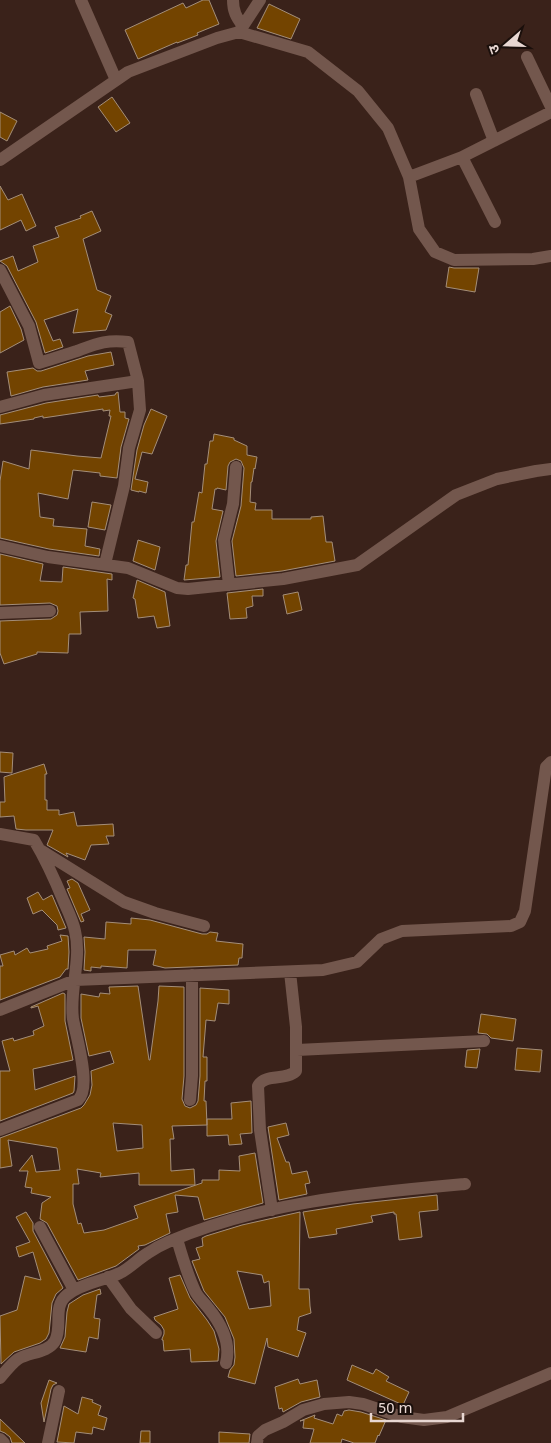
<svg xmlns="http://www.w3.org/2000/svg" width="551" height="1443" font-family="Georgia,'Noto Sans Devanagari',serif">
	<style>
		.building { fill: #734400; stroke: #a48e79; fill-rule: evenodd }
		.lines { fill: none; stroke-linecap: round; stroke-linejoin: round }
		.minor { stroke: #73574d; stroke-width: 12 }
	</style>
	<rect width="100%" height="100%" fill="#3a221a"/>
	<path class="building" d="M203 0H209L219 24 197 33 198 35 177 43V42L138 59 125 30 183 3 186 8Z
		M269 4 300 19 291 39 257 28Z
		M112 97 130 123 116 132 98 107Z
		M0 112 17 121 7 141 0 137Z
		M0 186 8 200 22 194 36 226 26 231 21 220 0 230Z
		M92 211 101 231 83 239 97 290 111 296 105 312 112 315 106 330 73 333 78 309 44 320 53 341 60 339 63 347 45 353 36 322 7 266 0 261 13 256 18 271 38 262 33 246 59 237 55 227 81 218 80 216Z
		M449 267 454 268H479L475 292 446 287Z
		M10 306 21 329 24 340 0 353V312Z
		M111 352 114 365 85 371 88 380 43 387 11 396 7 372 33 368 37 371H41L88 356Z
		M118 392 120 412H125V418L129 419 121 447 117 478 100 476V473L73 470 68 499 38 493 40 517 54 519 53 526 87 529 85 546 100 549 99 556 49 549 0 538V481L3 461 29 469 31 450 77 456 101 458 111 416H109L110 410 103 411V409L43 418V416L34 418V419L0 424V415L46 403 98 395 99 397 115 395 116 393Z
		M151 409 167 416 152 454 142 452 135 479 148 482 146 493 139 491V492L131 490 137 450 144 425Z
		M214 434 234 438V440L247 446V455L257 457 255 469 254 468 252 482H251L250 502 256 503 255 510H272V519H311V517L323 516 326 542H332L335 561 282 571 236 576 232 541 241 506 244 468 241 461 236 459 230 462 228 466 226 490 217 488V489H215L212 509 223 511 216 541 220 577 184 580 186 565H188L192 522H194L199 492 202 493 205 464H207L210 441H213Z
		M92 502 111 505 105 530 88 527Z
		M138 540 160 547 155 570 133 561Z
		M0 554 43 564 40 581 62 582 63 567 112 574V580L107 579 108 611 80 612 81 634H69L68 653 37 652V654L4 664 0 653V621L51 619 57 615 58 611 57 606 50 603 0 605Z
		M137 580 165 592 170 626 157 628 154 616 138 618 135 599 133 598Z
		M263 589V596H252L253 606 246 608 247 618 230 619 227 593Z
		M298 592 302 610 287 614 283 595Z
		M0 752 13 753 12 773 0 772Z
		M44 764 47 774H45V800H47V810H59V815L74 812 77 826 113 824 114 836H106L109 844 91 845 85 860 66 853 68 857 47 845 53 830H26L16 829 14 816 0 817V802H5L4 777Z
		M72 879 78 883 90 910 81 914 84 921 81 922 67 889 70 888 67 881Z
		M38 892 43 900 52 895 66 928 58 930 57 925 42 910 33 914 27 898Z
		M131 918 150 920 202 934H207L210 932 218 933 216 941 243 944 242 958H239L238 965 165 968 153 965 156 950H128L127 968 101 966V968L91 967V971L84 970 85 952 84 937 105 939 106 922 131 924Z
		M60 935 68 936 69 952 68 969H66L60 977 0 1000V966H3L0 955 14 951 15 955 27 948 30 953 48 949 47 946 62 941Z
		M138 986 149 1060H150L158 1001 159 986 184 987V1076L182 1099 185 1106 190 1108 196 1105 198 1101 200 1076V988L229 990V1004L218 1003 215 1021 206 1020 203 1057H207V1081H205L204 1101H206L207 1125 172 1126 174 1139H170L171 1171 194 1169 195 1185H139V1173L100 1177 101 1173 77 1169 79 1184H73V1204L78 1224 81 1223 84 1233 104 1230 138 1218 134 1206 202 1183V1180H219V1170L240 1171 239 1156 255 1153 263 1203 204 1220 198 1197 175 1195 178 1212 166 1214 170 1233 145 1245 138 1246 139 1249 116 1266 78 1280 47 1223 40 1219 42 1203 51 1197 31 1193 32 1188 25 1187 28 1171H19L32 1155 36 1172 60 1170 57 1148 8 1140 12 1166 0 1168V1138L81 1108 84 1105 90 1095 92 1085 91 1071 114 1063 110 1051 89 1056 81 1018V994L99 997 100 993 110 994 109 987ZM113 1123 142 1125 143 1148 117 1151Z
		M63 993 65 994V1021L73 1060 33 1069 35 1090 75 1076 74 1091 73 1093 0 1121V1071H10L2 1041 13 1038 14 1041 34 1035 33 1031 44 1026 38 1006 31 1008V1007Z
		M481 1014 516 1019 513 1041 491 1038 487 1034 478 1033Z
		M517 1048 542 1050 540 1072 515 1070Z
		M480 1049 477 1068 465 1067 467 1050Z
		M251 1101 252 1133 240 1134 242 1144 229 1145 228 1135 207 1136V1119H232L231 1103Z
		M286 1123 289 1135 277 1138 286 1162H289L292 1174 307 1171 310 1183 305 1184 307 1194 279 1200 268 1127Z
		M437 1195 438 1210 419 1212 422 1237 399 1240 396 1214H394V1212L371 1216 373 1222 336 1229 337 1234 309 1238 303 1212 353 1204Z
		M26 1212 33 1223V1231L63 1288 56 1294 52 1303 49 1333 46 1339 40 1343 14 1352 1 1364 0 1316 17 1310 25 1276 41 1280 33 1252 19 1257 16 1247 30 1242 16 1217Z
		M300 1212 299 1289H309L310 1306 311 1313 299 1317 297 1330 306 1333 298 1357 268 1347 267 1338 255 1384 228 1377 230 1370 234 1365 235 1357 234 1339 225 1317 204 1291 192 1261 200 1259 196 1248 203 1246 202 1238 206 1236 242 1225ZM237 1271 262 1275 264 1283 269 1281 271 1306 249 1309Z
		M180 1275 190 1298 207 1320 214 1331 219 1349 218 1361 191 1362 190 1349 164 1351 163 1340H162V1339L164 1334V1330L161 1325 155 1320 154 1317 178 1309 169 1278Z
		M100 1289 101 1294 97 1295 94 1318 100 1319 98 1339 89 1337 86 1352 60 1348 65 1337 67 1312 69 1304 83 1295Z
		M352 1365 373 1374 376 1369 389 1377 386 1381 409 1392 403 1405 347 1380Z
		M298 1379 300 1384 317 1380 320 1397 301 1402 283 1412 282 1408 279 1409 275 1387Z
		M49 1380 57 1383 53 1385 51 1389 44 1422 41 1403Z
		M82 1397 93 1400 92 1402 101 1406 98 1415 107 1418 104 1430 93 1427 92 1434 76 1432 74 1443 57 1442 64 1406 78 1414Z
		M349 1410 361 1412 386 1420 379 1436 378 1435 375 1443H354L342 1439 341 1443H310L314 1429 303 1428 304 1420 300 1421 315 1415 314 1418 333 1424 337 1414 342 1416 344 1411Z
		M0 1419 25 1443H12L10 1437 5 1433 0 1431Z
		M141 1431H150V1443H140Z
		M219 1432 250 1434 249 1443H219Z"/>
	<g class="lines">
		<path class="minor" d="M81 0 116 80
			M233 0C233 11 236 17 243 26
			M239 32 260 0
			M527 57 551 107
			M476 94 494 141
			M462 157 495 222
			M0 160 128 72 217 38 239 32 308 52 358 91 388 128 409 177 419 229 435 252 454 260 533 259 551 256
			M409 177 462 157 551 112
			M0 270 29 326 39 363C52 359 65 355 77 351 96 344 107 339 128 342L138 381 140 410 129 448 124 486 105 564
			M0 407 44 395 138 381
			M0 546 48 557 128 568 177 588 188 589 283 579 357 565 456 495 497 479 536 471 551 469
			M229 585 224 540 233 504 236 467
			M0 613 50 611
			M0 834 34 840C46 860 55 880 64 902 68 911 73 921 75 931 82 959 69 990 73 1019 76 1036 92 1088 78 1100L0 1130
			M42 851 124 902 155 913 204 926
			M0 1010 75 980 323 970 357 962 381 939 402 931 511 926 520 922 525 911 546 767 551 762
			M297 1050 484 1041
			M190 1100 192 1076V975
			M272 1210 260 1130 258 1086C265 1073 286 1081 296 1071V1027L290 972
			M40 1227 74 1290
			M177 1239C182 1256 187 1274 195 1291 198 1298 205 1303 209 1309 222 1325 231 1343 226 1363
			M108 1277 131 1309 156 1333
			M0 1378C5 1372 12 1363 18 1359 29 1352 48 1353 55 1341 63 1326 52 1307 67 1295 82 1283 103 1281 120 1273 130 1268 138 1259 148 1253 154 1249 161 1245 168 1242 261 1202 365 1193 465 1184
			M0 1439 4 1443
			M48 1443 59 1391
			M257 1443 258 1436 265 1430 283 1422 303 1410 324 1404 349 1402 363 1404 402 1417 424 1420 447 1417 551 1373"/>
	</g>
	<g transform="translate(506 45) rotate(250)" stroke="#1a0f0b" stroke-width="4" paint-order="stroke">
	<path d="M0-4L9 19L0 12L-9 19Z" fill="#e8d7d2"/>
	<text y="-8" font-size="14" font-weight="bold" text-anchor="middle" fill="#e8d7d2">उ</text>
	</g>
	<path d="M371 1413v8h92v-8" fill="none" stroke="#e8d7d2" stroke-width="2.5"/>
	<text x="378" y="1413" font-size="15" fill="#e8d7d2" stroke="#1a0f0b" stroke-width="4" paint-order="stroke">50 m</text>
</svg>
